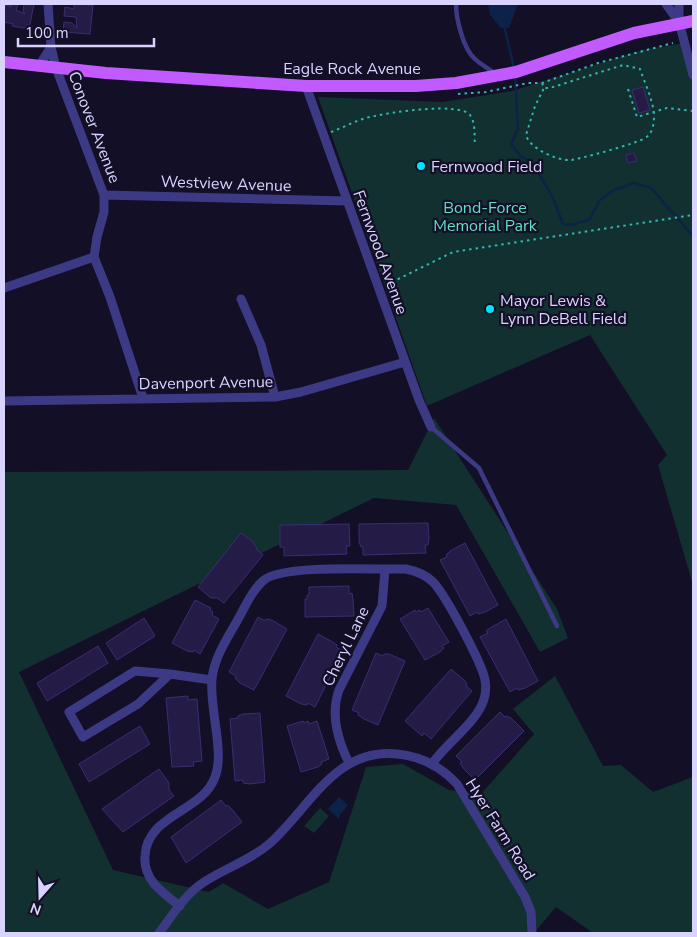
<svg xmlns="http://www.w3.org/2000/svg" width="697" height="937" font-family="'Nunito Sans',sans-serif">
	<style>
		.green { fill: #12302f }
		.water { fill: #0c2248 }
		.lines { fill: none; stroke-linecap: round; stroke-linejoin: round }
		.stream { stroke: #0c2248; stroke-width: 2.5 }
		.building { fill: #241b47; stroke: #3b2d73 }
		.path { stroke: #2fb8b0; stroke-width: 2; stroke-dasharray: 2.5 4; stroke-linecap: butt }
		.lane { stroke: #3d3a85; stroke-width: 4.5 }
		.street { stroke: #3d3a85; stroke-width: 9 }
		.primary { stroke: #c25bff; stroke-width: 12 }
		.poi-dot { fill: #00e5ff; stroke: #130f26; stroke-width: 2 }
		.labels { text-anchor: middle; stroke-width: 4.5; stroke-linejoin: round; paint-order: stroke }
		.street-label { font-size: 16px; fill: #d9d4ff; stroke: #130f26 }
		.poi-label { font-size: 16px; fill: #d9d4ff; stroke: #130f26; text-anchor: start }
		.park-label { font-size: 16px; fill: #5fe0c0; stroke: #130f26 }
	</style>
	<rect width="100%" height="100%" fill="#130f26"/>
	<path class="green" d="M685 43 693 66V585L658 465 667 455 590 335 427 406 318 97 443 102 512 91 642 50Z
		M434 418 557 609 568 638 540 652 456 505 374 498 19 672 113 870 209 892 223 883 268 909 329 882 366 767 403 764 449 790 481 794 534 734 513 709 555 676 603 766 621 765 653 792 693 777V933H593L556 907 534 933H4V472L408 470Z
		M320 808 329 816 314 833 304 826Z"/>
	<path class="water" d="M488 4H518L509 28H501L490 15Z
		M339 797 348 805 339 816V819L328 809Z"/>
	<g class="lines">
		<path class="stream" d="M504 25 514 68
			M515 76 518 129 511 144 521 157 531 161 552 196 563 224 572 225 590 219 600 200 614 190 634 183 651 188 693 236"/>
	</g>
	<path class="building" d="M4 4 5 7 6 5 11 7 9 4H18L16 10 25 14 23 11 24 4H34L29 29 12 26 13 24 4 22Z
		M74 4 93 5 90 34 63 32 64 22 72 23 77 28 76 17 64 16 65 7 74 9Z
		M643 87 650 110 639 113 632 90Z
		M634 153 637 161 628 163 626 155Z
		M428 523 429 538 428 545H425L426 553 363 555V547H361L359 542V524Z
		M349 524 350 546H346L347 554 284 556V547H280V525Z
		M241 533 253 542 257 548 256 549 263 555 224 603 217 598H211L198 587Z
		M465 543 498 605 485 612 478 614 477 612 470 616 440 560 447 557 446 555 450 551Z
		M349 586V594L352 593 353 599 354 616 305 617V599H307V595H309V587Z
		M195 600 211 608 210 610 213 612 212 615 219 619 200 654 194 650 193 652 187 651 172 643Z
		M428 608 449 642 442 646 444 648 440 652 425 660 400 619 415 610 416 612 420 610 421 612Z
		M258 617 265 621 266 619 272 620 287 629 254 690 240 683 235 678 236 676 229 672Z
		M144 618 155 636 117 660 106 643Z
		M506 619 538 681 525 688 518 690 517 688 510 692 480 637 488 633 486 631 490 628Z
		M318 634 331 641 337 645 336 647 343 651 315 707 308 703 307 705 301 704 286 696Z
		M98 646 108 663 47 701 37 683Z
		M376 653 383 656 384 654H389L405 661 378 725 364 719 358 715 359 713 352 710Z
		M451 669 464 680 467 684 466 686 472 691 431 739 424 733 422 736 405 721Z
		M188 696V700L197 699 202 761 193 762 194 766 172 767 166 698Z
		M500 712 505 717 507 716 511 718 524 731 475 780 464 769 460 763 462 762 456 756Z
		M260 713 265 782 250 784 243 783V780L235 781 230 719 238 718V716L243 714Z
		M303 721 304 723 308 721 309 724 317 721 329 759 321 762 322 764 318 767 301 772 287 726Z
		M140 726 150 744 89 782 79 764Z
		M159 769 169 783V790L174 796 123 832 102 809Z
		M221 800 226 806 227 805 231 808 242 822 186 863 171 837Z"/>
	<g class="lines">
		<path class="path" d="M542 83 544 88 535 106 526 135C529 148 557 161 571 160 580 159 638 143 645 138 649 136 651 133 652 129 659 111 646 87 640 69L623 65 550 88H544
			M628 89 637 117 667 108 693 111
			M458 94 486 92 528 83H542L598 63 673 43
			M331 132C345 127 360 118 375 116 392 112 460 102 470 115 476 123 474 136 475 145
			M386 285 453 252 693 215"/>
		<path class="lane" d="M456 4C456 18 463 49 475 59 480 64 488 68 494 73
			M431 427 479 468 557 626"/>
		<path class="street" d="M48 4 51 47 56 68 104 195V212L97 237 94 257 110 297 143 398
			M666 4 679 22
			M679 4V22L693 75
			M39 66 51 47
			M306 86 419 400 431 427
			M104 195 346 201
			M4 288 94 257
			M241 299 261 345 275 397
			M4 401 275 397 301 392 405 362
			M170 674 135 671 69 712 83 737 138 704 170 674 212 680
			M349 763C338 741 330 715 339 690L382 606 385 570
			M180 906C163 893 143 880 145 856 147 814 203 812 215 777 225 752 209 708 212 679 214 658 227 639 237 621 245 607 252 590 264 580 284 564 377 570 406 569 416 571 425 574 433 582 445 594 482 663 485 680 486 686 486 693 484 699 477 723 446 743 432 764
			M159 933C172 916 185 894 204 882 225 868 251 860 269 844 310 808 334 748 397 754 421 756 441 767 457 784L525 897 531 912 532 933"/>
		<path class="primary" d="M4 62 106 73 306 86H416L456 83 516 72 634 33 693 21"/>
	</g>
	<g class="poi-dot">
		<circle cx="421" cy="166" r="5"/>
		<circle cx="490" cy="309" r="5"/>
	</g>
	<g class="labels">
		<g class="street-label">
			<text x="352" y="74">Eagle Rock Avenue</text>
			<text transform="translate(95 127) rotate(69)" y="6">Conover Avenue</text>
			<text transform="translate(226 183) rotate(2)" y="6">Westview Avenue</text>
			<text transform="translate(381 252) rotate(70)" y="6">Fernwood Avenue</text>
			<text transform="translate(206 382) rotate(-1)" y="6">Davenport Avenue</text>
			<text transform="translate(345 646) rotate(-64)" y="6">Cheryl Lane</text>
			<text transform="translate(501 829) rotate(58)" y="6">Hyer Farm Road</text>
		</g>
		<g class="poi-label">
			<text x="431" y="172">Fernwood Field</text>
			<text x="500" y="306">Mayor Lewis &amp;<tspan x="500" dy="18">Lynn DeBell Field</tspan></text>
		</g>
		<g class="park-label">
			<text x="485" y="213">Bond-Force<tspan x="485" dy="18">Memorial Park</tspan></text>
		</g>
	</g>
	<rect width="697" height="937" fill="none" stroke="#d9d4ff" stroke-width="10"/>
	<g transform="translate(40 897) rotate(200)" stroke="#130f26" stroke-width="4" paint-order="stroke">
	<path d="M0-4L9 19L0 12L-9 19Z" fill="#d9d4ff"/>
	<text y="-8" font-size="14" font-weight="bold" text-anchor="middle" fill="#d9d4ff">N</text>
	</g>
	<path d="M18 38v8h136v-8" fill="none" stroke="#d9d4ff" stroke-width="2.5"/>
	<text x="25" y="38" font-size="15" fill="#d9d4ff" stroke="#130f26" stroke-width="4" paint-order="stroke">100 m</text>
</svg>
